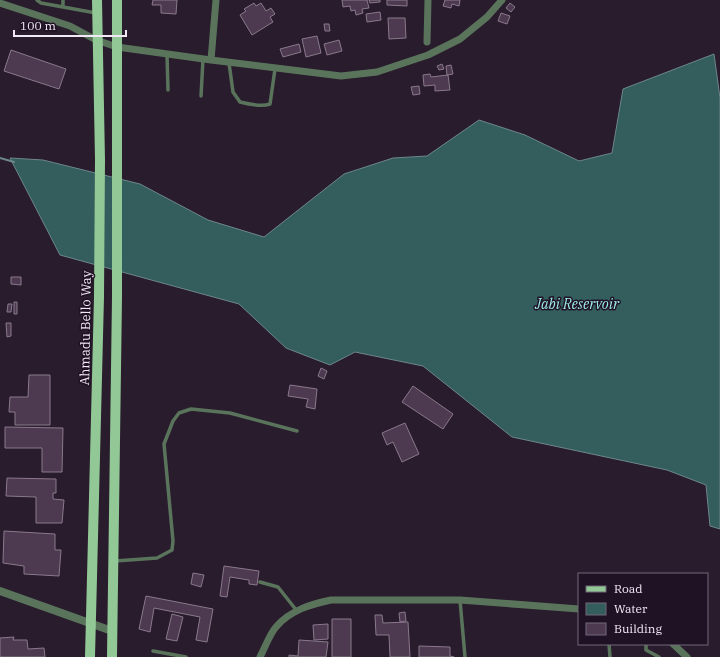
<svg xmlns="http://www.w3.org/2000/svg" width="720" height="657" font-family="'IBM Plex Serif',serif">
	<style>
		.water { fill: #345d5d; stroke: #6d878b }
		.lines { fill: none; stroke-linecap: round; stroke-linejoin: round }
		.stream { stroke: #6d878b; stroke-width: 2 }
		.building { fill: #4d3a50; stroke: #8a788c }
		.service { stroke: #5a745c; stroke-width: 3.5 }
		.minor { stroke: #5a745c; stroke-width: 7 }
		.tertiary { stroke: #5a745c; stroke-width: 8 }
		.primary { stroke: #92c896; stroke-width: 10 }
		.labels { text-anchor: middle; stroke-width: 3; stroke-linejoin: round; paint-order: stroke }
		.street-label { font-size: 13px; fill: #f1e9f5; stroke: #1f1224 }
		.water-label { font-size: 14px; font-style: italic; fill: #9debeb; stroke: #1f1224 }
	</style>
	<rect width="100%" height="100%" fill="#291c2d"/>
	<path class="water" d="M714 54 720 98V529L710 526 706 485 667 470 512 437 423 366 355 352 330 365 286 348 239 304 60 255 10 158 43 160 140 184 208 220 264 237 344 174 393 158 427 156 479 120 525 135 579 161 612 153 623 89Z"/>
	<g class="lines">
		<path class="stream" d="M0 158 14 162"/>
	</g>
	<path class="building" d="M153 0H177L176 14 161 13V5H152Z
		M342 0H367L369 8 362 9 363 13 356 15 355 10 351 11 350 6 343 7Z
		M369 0H380V2L370 3Z
		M387 0H407V6L387 5Z
		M445 0H460L459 6 452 4 451 8 443 6Z
		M254 3 256 6 261 3 266 11 271 8 275 14 270 17 273 22 252 35 240 15 246 11 244 9Z
		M510 3 515 7 511 12 506 8Z
		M380 12 381 20 367 22 366 14Z
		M501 13 510 16 507 24 498 21Z
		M388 18H405L406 38 389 39Z
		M324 24H329L330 31H325Z
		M317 36 321 53 306 57 302 39Z
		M339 40 342 51 327 55 324 44Z
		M299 44 301 52 283 57 280 49Z
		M11 50 66 69 59 89 4 71Z
		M442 64 444 69 439 70 437 66Z
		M451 65 453 74 447 75 446 66Z
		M430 74 431 77 448 75 450 90 435 91V85L424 86 423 75Z
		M419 86 420 94 413 95 411 87Z
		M11 277H21V285L11 284Z
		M14 302H17V314H14Z
		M8 304H12L11 312H7Z
		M6 323H11V336L7 337Z
		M321 368 327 371 324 379 318 376Z
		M29 375H50V425H15V412H9L10 397H28Z
		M290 385 317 389 315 409 306 407 308 399 288 396Z
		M413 386 453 414 443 429 402 402Z
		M405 423 419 454 402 462 393 442 387 445 382 433Z
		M5 427 63 428 62 472H42V448H5Z
		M7 478 56 479V493H53V499L64 500 62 523H36V497L6 496Z
		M4 531 55 534V550H61L59 576 24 574V566L3 563Z
		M224 566 259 571 257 585 249 584V580L230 577 227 597 220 596Z
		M193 573 204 575 201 587 191 584Z
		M146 596 213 609 207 642 196 640 200 617 154 608 150 632 139 629Z
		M405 612 406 621 400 622 399 613Z
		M172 614 183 617 177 641 166 639Z
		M375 615H382L383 623 408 622 410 657H390L389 635H376Z
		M332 619H351V657H332Z
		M328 624V639L314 640 313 625Z
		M14 637 13 640H27L28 649 44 648 45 657H0V638Z
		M299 640 328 642 326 657H289V655L298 656Z
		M419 646 450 647V656L454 657H419Z"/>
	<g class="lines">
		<path class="service" d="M37 0 41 3 96 13
			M63 7V0
			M167 55 168 90
			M229 63 233 92 240 102C248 104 262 107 270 104L275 69
			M201 96 203 59
			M115 561 157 558 172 550 173 541 164 444 173 421 179 413 191 409 230 413 297 431
			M260 582 278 587 297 611
			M460 600 465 657
			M609 644 610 657
			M646 644V650L659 657
			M153 651 186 657"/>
		<path class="minor" d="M0 3 70 26 96 40 117 47 211 60 216 0
			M427 42 428 0
			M211 60 341 76 377 72 428 55 460 39 487 17 502 0
			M673 644 687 657
			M260 657C265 648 269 635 276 627 290 610 312 604 331 600H460L579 609"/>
		<path class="tertiary" d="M0 591 112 631"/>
		<path class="primary" d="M90 657 99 297 100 160 97 0
			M112 657 117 297V0"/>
	</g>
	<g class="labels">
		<g class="street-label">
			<text transform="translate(85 328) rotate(-89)" y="5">Ahmadu Bello Way</text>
		</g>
		<g class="water-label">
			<text x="577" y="309">Jabi Reservoir</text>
		</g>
	</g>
	<rect x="578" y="573" width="130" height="72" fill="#1f1224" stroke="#736878"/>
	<rect x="586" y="586" width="20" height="6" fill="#92c896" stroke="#736878"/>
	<text x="614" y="593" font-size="12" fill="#f1e9f5">Road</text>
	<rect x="586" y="603" width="20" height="12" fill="#345d5d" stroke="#736878"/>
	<text x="614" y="613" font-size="12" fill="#f1e9f5">Water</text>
	<rect x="586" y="623" width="20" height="12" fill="#4d3a50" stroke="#736878"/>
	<text x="614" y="633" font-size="12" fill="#f1e9f5">Building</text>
	<path d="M14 30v6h112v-6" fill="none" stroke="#f1e9f5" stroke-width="2"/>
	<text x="20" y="30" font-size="12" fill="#f1e9f5" stroke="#1f1224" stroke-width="3" paint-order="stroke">100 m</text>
</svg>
